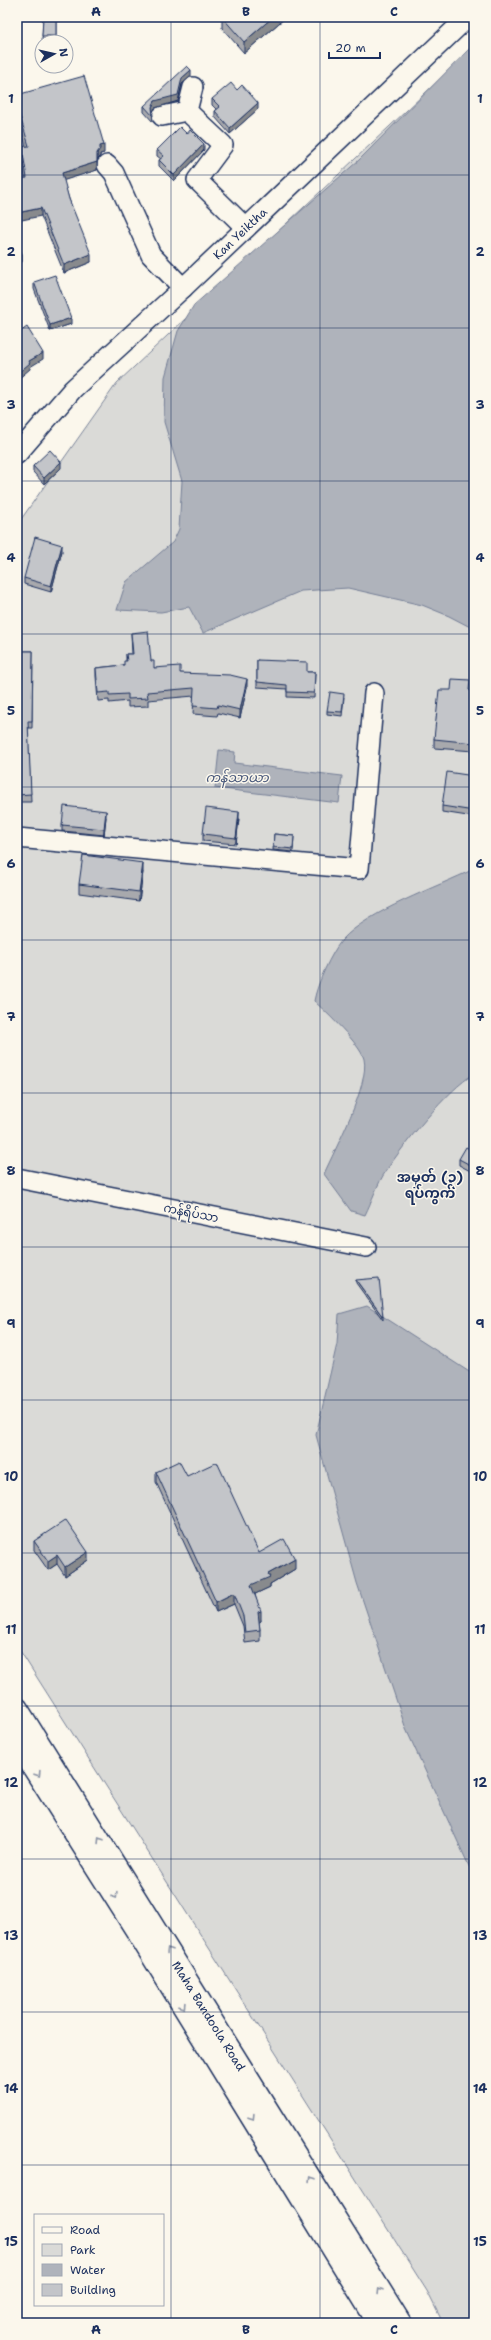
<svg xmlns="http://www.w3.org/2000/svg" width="491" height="2340" font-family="'Shantell Sans','Noto Sans Myanmar',sans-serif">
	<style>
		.green { fill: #dadad7; stroke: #7a849a }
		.water { fill: #afb3bb; stroke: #747e96 }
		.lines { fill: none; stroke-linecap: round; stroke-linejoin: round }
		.minor-casing { stroke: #1b2f5e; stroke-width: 22 }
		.major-casing { stroke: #1b2f5e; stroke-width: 25 }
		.minor { stroke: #fbf7ec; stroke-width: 19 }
		.major { stroke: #fbf7ec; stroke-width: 22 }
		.wall { fill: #a8a9ad; stroke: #1b2f5e }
		.shaded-wall { fill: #888a8d; stroke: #1b2f5e }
		.building { fill: #c3c5c9; stroke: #1b2f5e }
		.oneway { stroke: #8b93a5 }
		.grid { fill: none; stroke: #1b2f5e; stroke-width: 1; stroke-opacity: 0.55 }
		.labels { text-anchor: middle; stroke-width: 3; stroke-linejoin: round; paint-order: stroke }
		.street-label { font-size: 12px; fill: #1b2f5e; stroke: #fbf7ec }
		.water-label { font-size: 13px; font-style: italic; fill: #47577a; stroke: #fbf7ec }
		.quarter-label { font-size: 14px; font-weight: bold; fill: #1b2f5e; stroke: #fbf7ec }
		.neatline { fill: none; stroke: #1b2f5e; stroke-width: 1.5 }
		.grid-label { font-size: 13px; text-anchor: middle; font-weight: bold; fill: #1b2f5e }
	</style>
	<rect width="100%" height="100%" fill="#fbf7ec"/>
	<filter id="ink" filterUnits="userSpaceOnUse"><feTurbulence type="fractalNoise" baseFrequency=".025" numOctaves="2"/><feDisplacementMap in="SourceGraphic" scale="8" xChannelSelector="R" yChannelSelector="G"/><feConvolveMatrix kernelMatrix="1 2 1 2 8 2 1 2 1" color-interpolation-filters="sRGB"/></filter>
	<g filter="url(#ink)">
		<path class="green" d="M474 47V2323H443L427 2291 17 1646V525L117 383Z"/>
		<path class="water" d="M474 44V629L449 616 422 605 348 588 301 591 203 633 189 607 161 612 117 610 126 582 173 542 179 529 182 481 164 422 165 377 178 331 194 305 359 160Z
			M219 750 235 752 234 763 342 776 339 803 215 788Z
			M474 869V1074C448 1089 403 1145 386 1171 377 1184 372 1201 365 1215L351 1211 324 1174C335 1149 370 1084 364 1059 360 1044 326 1012 314 1001 317 984 331 953 342 940 368 911 437 887 474 869Z
			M367 1306 474 1375V1877L406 1729 357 1583 316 1435 337 1344 339 1314Z"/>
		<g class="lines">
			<g class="minor-casing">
				<g id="minor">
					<path d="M193 87 187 111 223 145 197 180 246 228"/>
					<path d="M162 116 187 111"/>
					<path d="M107 165 114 173 151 255 183 288"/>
					<path id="s1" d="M17 454 73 389 183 288 468 17"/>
					<path d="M17 838 359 869 374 693"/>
					<path d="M17 1178 366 1247"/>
				</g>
			</g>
			<g class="major-casing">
				<g id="major">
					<path id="s2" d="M17 1709 400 2323"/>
					<path d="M17 1741 138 1932 379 2323"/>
				</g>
			</g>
			<use href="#minor" class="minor"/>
			<use href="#major" class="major"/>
		</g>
		<path class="wall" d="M43 17H56V39H42Z
			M222 17H286L244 53 222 28Z
			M191 76 182 84 178 101 155 108 152 112 153 122 144 112V106Z
			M237 90 258 109 230 134 215 117V111L217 110 212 105V99Z
			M17 95 104 153 100 154V156L97 160V170L63 180 69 199 91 262 64 273 41 216 25 178 22 155V147L26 146 17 114Z
			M187 134 204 150 174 181 159 166V160L161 159 157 156V150Z
			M34 282 71 324 50 331 34 289Z
			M33 466 61 468 44 484 33 472Z
			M62 551 51 592 24 584V578Z
			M131 633 151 661 154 668 180 673 247 687 240 718 218 713 217 716 193 714 194 696 148 700V706L128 707V701L109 703V700L98 701 96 676V668L124 665 126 661V654H132Z
			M17 651H33L32 728H28L31 802H17Z
			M257 660 307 672H315L314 698 287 697V689L257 687Z
			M451 690 474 691V751L434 748V739Z
			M344 697 342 716 327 714V711Z
			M474 776V817L442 812V806Z
			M106 817 104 835 62 831V825Z
			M239 818 236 844 203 841V834Z
			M274 834 294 836 293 852 273 850Z
			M143 872 139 901 79 893V884Z
			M474 1151V1173L459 1165V1159Z
			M356 1280 383 1317V1320L356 1283Z
			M156 1472 187 1476 259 1553 295 1569 270 1584V1587L255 1594 261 1621 259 1622 260 1630V1641L245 1643 243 1626 234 1604 216 1612 156 1482Z
			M34 1541 88 1560 65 1576 57 1564 48 1570 34 1550Z"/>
		<path class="shaded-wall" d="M273 17H286L244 53V42Z
			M191 70V76L182 84 178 101 155 108 152 113V107L155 101Z
			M258 103V109L230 134V128Z
			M204 144V150L174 181V175Z
			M104 145V153L100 154V156L97 161V153L100 146Z
			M97 162V170L62 181V173Z
			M41 208V216L17 221V213Z
			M22 254V262L17 264V256Z
			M91 254V262L64 273V265Z
			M71 318V324L50 331V325Z
			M43 353V359L30 367V369L17 380V374L29 361Z
			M61 462V468L44 484V478Z
			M62 545V551L51 592V586Z
			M247 679V687L240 718V710Z
			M106 811V817L104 835V829Z
			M239 812V818L236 844V838Z
			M143 863V872L139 901V892Z
			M88 1552V1560L65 1576V1567Z
			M57 1555V1564L48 1570V1561Z
			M295 1559V1569L270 1584V1587L251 1596V1585L268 1574Z
			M234 1593V1604L216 1612V1602Z
			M261 1611V1621L258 1623V1612Z"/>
		<path class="building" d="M43 17H56V36H42Z
			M222 17H273L244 42Z
			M187 66 191 70 182 78 178 95 155 101 152 107 153 116 144 106Z
			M84 76 104 145 100 146V149L97 153V162L62 173 69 199 91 254 64 265 41 208 17 213V179L27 178 22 147 29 146 17 106V95Z
			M231 83 237 90 242 85 258 103 230 128 215 111 220 107 212 99Z
			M180 127 187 134 190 130 204 144 174 175 159 160 164 156 157 150Z
			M17 242 22 254 17 256Z
			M55 275 71 318 50 325 34 282Z
			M27 327 43 353 29 361 30 363 17 374V334Z
			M50 450 61 462 44 478 33 466Z
			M35 537 62 545 51 586 24 578Z
			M148 631 151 661H154V668L180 666V673L230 675 247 679 240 710 218 705 217 708 193 706 194 688 147 692 148 698 128 699V694L109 695V692L98 693 96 668 124 665V661H127L126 654H133L131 633Z
			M17 651H33L32 721H28L31 794 17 795Z
			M257 660 307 662V672H315L314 693 287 692V685L257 682Z
			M452 679 470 680 469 690 474 691V743L434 739 439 690H451Z
			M330 692 344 694 342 712 327 711Z
			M447 772 474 776V811L442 806Z
			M64 806 106 811 104 829 62 825Z
			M206 808 239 812 236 838 203 834Z
			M274 834 294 836 293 849 273 847Z
			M83 855 143 863 139 892 79 884Z
			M466 1147 474 1151V1167L459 1159Z
			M379 1278 383 1317 356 1280Z
			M179 1461 187 1476 217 1462 259 1553 284 1539 295 1559 268 1574 270 1577 251 1585 261 1611 258 1612 260 1630 245 1632 243 1616 234 1593 216 1602 156 1472Z
			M66 1520 88 1552 65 1567 57 1555 48 1561 34 1541Z"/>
		<defs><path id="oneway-chevron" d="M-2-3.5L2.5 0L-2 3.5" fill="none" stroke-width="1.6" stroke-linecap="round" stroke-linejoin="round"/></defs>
		<g class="oneway">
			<use href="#oneway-chevron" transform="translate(38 1774) rotate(58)"/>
			<use href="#oneway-chevron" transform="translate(100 1840) rotate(-122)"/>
			<use href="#oneway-chevron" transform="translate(115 1896) rotate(58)"/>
			<use href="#oneway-chevron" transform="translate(169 1950) rotate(-122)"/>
			<use href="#oneway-chevron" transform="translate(183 2006) rotate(58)"/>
			<use href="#oneway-chevron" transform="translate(252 2117) rotate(58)"/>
			<use href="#oneway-chevron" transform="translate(311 2179) rotate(-122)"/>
			<use href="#oneway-chevron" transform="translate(379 2290) rotate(-122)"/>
		</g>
	</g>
	<path class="grid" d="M171 17V2323M320 17V2323M17 175H474M17 328H474M17 481H474M17 634H474M17 787H474M17 940H474M17 1093H474M17 1247H474M17 1400H474M17 1553H474M17 1706H474M17 1859H474M17 2012H474M17 2165H474"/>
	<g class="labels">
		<g class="street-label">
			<text dy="4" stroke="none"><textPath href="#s1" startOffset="314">Kan Yeiktha</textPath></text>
			<text transform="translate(191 1213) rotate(11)" y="4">ကန်ရိပ်သာ</text>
			<text dy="4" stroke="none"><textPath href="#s2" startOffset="362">Maha Bandoola Road</textPath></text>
		</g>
		<g class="water-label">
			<text x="237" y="782">ကန်သာယာ</text>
		</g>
		<g class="quarter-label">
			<text x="430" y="1182">အမှတ် (၃)<tspan x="430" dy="16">ရပ်ကွက်</tspan></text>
		</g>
	</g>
	<rect width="491" height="2340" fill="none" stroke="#fbf7ec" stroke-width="44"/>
	<rect x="34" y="2214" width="130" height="92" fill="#fbf7ec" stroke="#a1a7b3"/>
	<rect x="42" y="2227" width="20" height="6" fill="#fbf7ec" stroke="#a1a7b3"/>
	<text x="70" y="2234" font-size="12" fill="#1b2f5e">Road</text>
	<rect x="42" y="2244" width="20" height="12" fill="#dadad7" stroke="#a1a7b3"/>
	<text x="70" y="2254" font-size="12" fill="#1b2f5e">Park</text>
	<rect x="42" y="2264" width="20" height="12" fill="#afb3bb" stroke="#a1a7b3"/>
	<text x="70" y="2274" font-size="12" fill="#1b2f5e">Water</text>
	<rect x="42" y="2284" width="20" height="12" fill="#c3c5c9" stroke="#a1a7b3"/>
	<text x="70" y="2294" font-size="12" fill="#1b2f5e">Building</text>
	<g transform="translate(54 54) rotate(82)"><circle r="19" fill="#fbf7ec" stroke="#a1a7b3"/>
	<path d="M0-3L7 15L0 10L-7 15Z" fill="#1b2f5e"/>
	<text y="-6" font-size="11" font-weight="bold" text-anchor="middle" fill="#1b2f5e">N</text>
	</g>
	<path d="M329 52v6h51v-6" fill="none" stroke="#1b2f5e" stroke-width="2"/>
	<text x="335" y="52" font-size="12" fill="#1b2f5e" stroke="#fbf7ec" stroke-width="3" paint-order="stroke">20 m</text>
	<rect x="22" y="22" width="447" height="2296" class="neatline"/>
	<g class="grid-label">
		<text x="96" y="16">A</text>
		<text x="246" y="16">B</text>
		<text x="394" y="16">C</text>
		<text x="11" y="103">1</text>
		<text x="480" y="103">1</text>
		<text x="11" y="256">2</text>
		<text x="480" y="256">2</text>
		<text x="11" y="409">3</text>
		<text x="480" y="409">3</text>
		<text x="11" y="562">4</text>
		<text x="480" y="562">4</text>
		<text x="11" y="715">5</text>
		<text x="480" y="715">5</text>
		<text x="11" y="868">6</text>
		<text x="480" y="868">6</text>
		<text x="11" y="1021">7</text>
		<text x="480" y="1021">7</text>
		<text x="11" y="1175">8</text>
		<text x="480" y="1175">8</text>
		<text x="11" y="1328">9</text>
		<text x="480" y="1328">9</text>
		<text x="11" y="1481">10</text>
		<text x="480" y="1481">10</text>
		<text x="11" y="1634">11</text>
		<text x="480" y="1634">11</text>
		<text x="11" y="1787">12</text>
		<text x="480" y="1787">12</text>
		<text x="11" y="1940">13</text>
		<text x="480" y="1940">13</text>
		<text x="11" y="2093">14</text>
		<text x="480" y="2093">14</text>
		<text x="11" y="2246">15</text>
		<text x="480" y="2246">15</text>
		<text x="96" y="2334">A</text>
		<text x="246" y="2334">B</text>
		<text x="394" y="2334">C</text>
	</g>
</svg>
